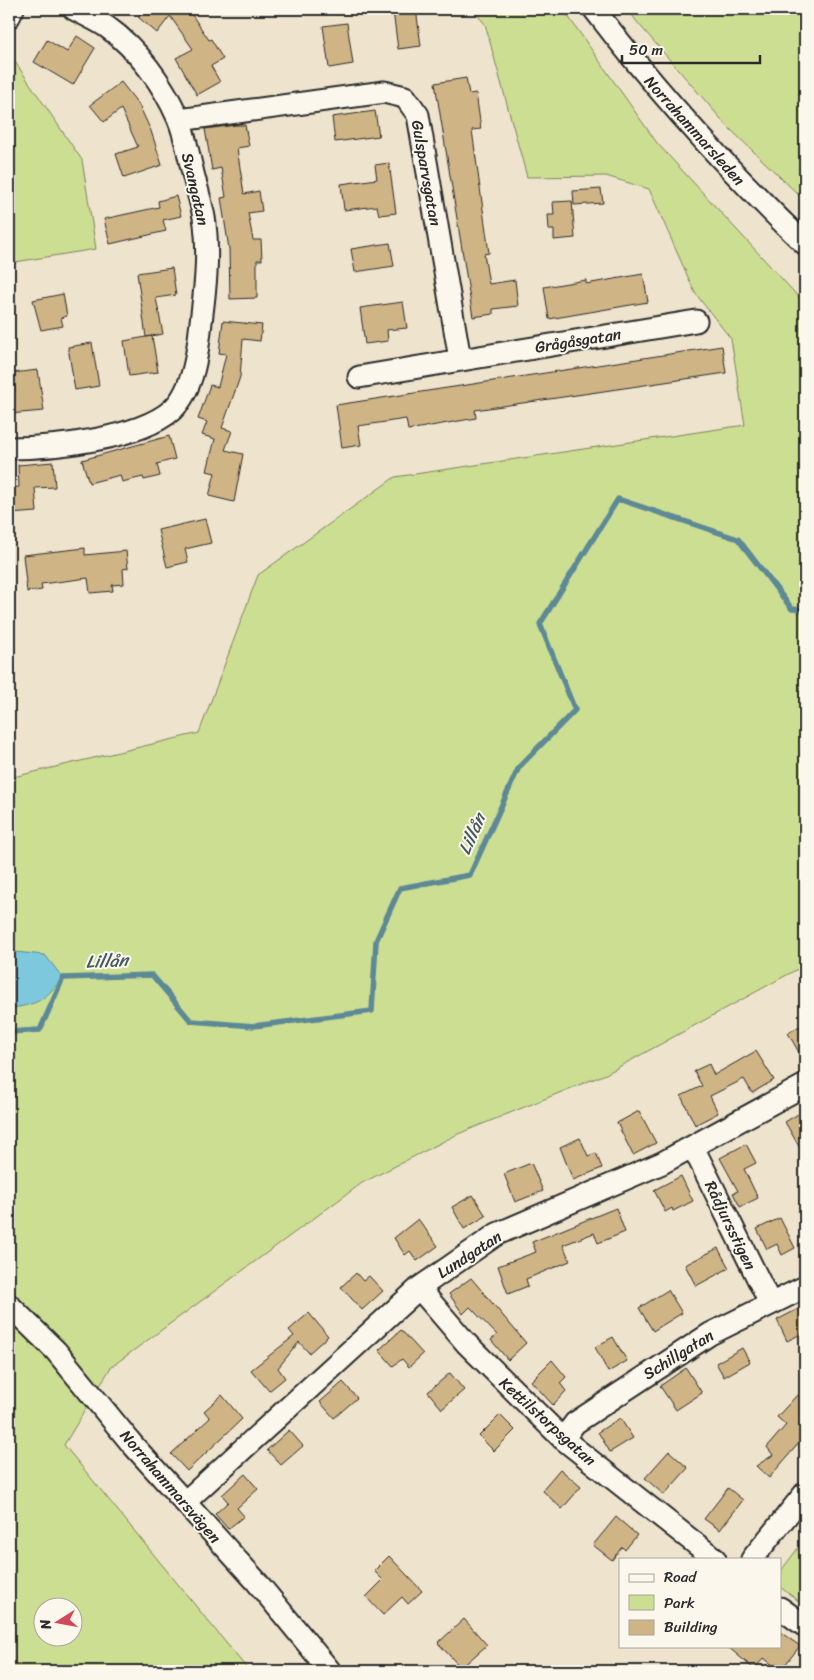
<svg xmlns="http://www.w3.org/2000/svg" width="814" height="1680" font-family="Sriracha,sans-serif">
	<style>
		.green { fill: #ccde92; stroke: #7c845e; fill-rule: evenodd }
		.water { fill: #7ec8de; stroke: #5d8996 }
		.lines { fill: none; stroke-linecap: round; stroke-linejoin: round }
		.stream { stroke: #5d8996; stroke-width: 5.5 }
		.building { fill: #cfb485; stroke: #2b2b2b }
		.minor-casing { stroke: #2b2b2b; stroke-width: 25 }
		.minor { stroke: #fbf7ec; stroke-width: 21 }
		.labels { text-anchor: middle; stroke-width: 4; stroke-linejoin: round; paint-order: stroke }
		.street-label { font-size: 16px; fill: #2b2b2b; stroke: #fbf7ec }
		.water-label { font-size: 18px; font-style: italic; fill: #445a61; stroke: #fbf7ec }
	</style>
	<rect width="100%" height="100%" fill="#eee3cd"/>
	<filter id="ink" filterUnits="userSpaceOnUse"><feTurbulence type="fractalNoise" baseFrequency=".02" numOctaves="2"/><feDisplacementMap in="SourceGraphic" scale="10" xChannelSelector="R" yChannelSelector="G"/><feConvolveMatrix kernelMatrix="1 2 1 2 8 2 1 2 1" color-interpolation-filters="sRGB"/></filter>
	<g filter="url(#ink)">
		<path class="green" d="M472 9H563L657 143 805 304V965L606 1074 458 1134 362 1183 111 1367 64 1445 249 1671H9V1004L13 1008 15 952 9 958V778L199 733 258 575 395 477 745 425 731 339 695 293 649 189 606 176 527 177 485 24ZM42 1608H72V1638H42Z
			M628 9H805V201L728 127 637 22Z
			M9 53 82 160 96 249 9 263Z
			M805 1539V1606L780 1587V1572Z"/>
		<path class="water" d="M15 952 45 955 63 978C44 999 42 1003 13 1008L9 1004V958Z"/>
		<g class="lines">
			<path class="stream" d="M9 1032 40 1030 63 978 152 975 191 1021 254 1026 372 1011 376 941 400 888 470 875 519 767 575 710 540 624 618 499 738 539 792 609 805 610"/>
		</g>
		<path class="building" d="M145 9H188L209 40 211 39 223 59 211 66 220 82 197 95 176 58 193 49 170 16 157 33 138 17Z
			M408 9H416L421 46 398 49 393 11Z
			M347 23 353 64 329 68 323 26Z
			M77 36 95 48 73 85 34 62 47 40 67 52Z
			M466 78 469 94 476 93 481 129 472 130 489 253 484 254 489 284 515 280 518 306 493 309V314L473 317 435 83Z
			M121 82 139 105 151 131 162 165 124 178 116 154 138 147 121 109 104 122 90 105Z
			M375 111 379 136 335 142 332 117Z
			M236 125H245L249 146 237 148 244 194 259 191 262 211 248 213 253 240H261L262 260H257V298L230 299 229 249 221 198 226 197 221 168 212 170 205 129Z
			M389 163 396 213 379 215 377 206 344 210 341 184 377 179 375 165Z
			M601 189 603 203 574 205 573 191Z
			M176 196 181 216 163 220 166 231 110 244 104 219 159 207 158 201Z
			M572 201 575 238 554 240V230H549L548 215H554L553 202Z
			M390 243 394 266 355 272 351 249Z
			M172 268 176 295 156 298 163 334 146 337 152 336 158 372 129 376 124 341 146 337 137 273Z
			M643 274 648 302 549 319 544 287 586 280V284Z
			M63 294 67 316 61 318 63 326 41 330 33 300Z
			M403 302 407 328 387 330 388 341 365 344 360 308Z
			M223 321 262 325 260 341 243 339 240 377 222 428 232 431 225 450 243 454 234 502 209 496 215 473 207 471 215 439 202 435 207 422 198 419 210 385 218 387 226 354 219 353Z
			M92 343 99 386 75 390 68 347Z
			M722 346 726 373 475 410 476 418 408 430 406 419 358 426 361 445 342 448 336 405Z
			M38 370 44 411 9 414V393L15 392 13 373Z
			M169 436 175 459 157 464 160 476 144 480 143 477 122 482 120 475 89 483 82 460Z
			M53 462 55 487 35 488 37 512 9 514V488L19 487 18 465Z
			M205 519 211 543 185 549 188 562 167 567 158 530Z
			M85 548V555L126 551 128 568 123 569 124 584 112 585 113 591 90 593 88 578 41 584 42 590 27 592 23 555Z
			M805 1023V1063L788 1033Z
			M756 1051 774 1080 752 1093 744 1079 710 1096 718 1113 695 1125 681 1096 702 1086 694 1071 709 1064 714 1075Z
			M805 1110V1157L785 1122Z
			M639 1111 656 1143 633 1155 617 1123Z
			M580 1138 588 1156 596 1153 602 1168 573 1180 560 1147Z
			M746 1144 756 1163 744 1169 758 1198 740 1207 733 1193 738 1191 720 1158Z
			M531 1163 543 1191 515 1202 504 1174Z
			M681 1176 693 1201 673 1211 672 1208 665 1212 654 1190Z
			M473 1195 486 1216 464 1229 452 1207Z
			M616 1208 625 1232 598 1243 594 1233 563 1245 570 1261 526 1279 528 1286 508 1294 498 1266 536 1252 532 1242Z
			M780 1218 795 1248 782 1255 777 1244 767 1249 757 1229Z
			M418 1219 438 1246 417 1261 410 1251 405 1255 394 1238Z
			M718 1248 729 1268 696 1286 685 1265Z
			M356 1273 363 1281 369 1276 383 1291 362 1310 341 1287Z
			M471 1278 526 1343 508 1360 491 1340 497 1335 470 1307 463 1314 449 1294Z
			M668 1290 682 1313 653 1331 639 1308Z
			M800 1308 805 1319V1332L787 1341 777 1320Z
			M309 1313 328 1336 309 1353 299 1342 278 1368 285 1378 269 1391 251 1370 294 1336 289 1330Z
			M401 1330 423 1354 409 1367 402 1359 393 1366 379 1350Z
			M613 1337 627 1361 608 1372 595 1347Z
			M742 1348 750 1362 724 1377 716 1363Z
			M552 1360 566 1377 560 1383 566 1391 553 1405 531 1381Z
			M686 1368 702 1393 676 1410 660 1386Z
			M450 1373 464 1390 442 1409 428 1392Z
			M343 1382 357 1398 334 1418 320 1402Z
			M222 1395 242 1419 187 1471 171 1454 210 1418 204 1411Z
			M797 1395 805 1401V1436L769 1478 756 1466 773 1455 767 1447 786 1425 777 1417Z
			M500 1415 515 1430 494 1451 479 1436Z
			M620 1418 633 1438 610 1452 598 1432Z
			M289 1430 303 1446 281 1465 267 1450Z
			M669 1451 688 1468 664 1495 645 1478Z
			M560 1469 581 1487 562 1509 542 1490Z
			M245 1474 258 1489 237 1508 244 1516 228 1529 215 1514 228 1502 222 1495Z
			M728 1488 743 1500 720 1530 704 1519Z
			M616 1517 637 1535 625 1550 622 1547 612 1560 593 1545Z
			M389 1556 422 1591 408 1604 402 1597 383 1615 366 1597 383 1580 374 1571Z
			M464 1619 487 1645 461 1668 438 1643Z
			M780 1632 800 1646 780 1671 764 1658 754 1669 727 1646H780Z"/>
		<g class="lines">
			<g class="minor-casing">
				<path id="minor" d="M594 9C658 93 729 171 805 244
					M9 17 13 9
					M179 120 384 92 405 97 418 115 460 359
					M359 377 696 321
					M9 448C52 448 139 439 172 410 194 390 198 350 201 322 205 290 209 257 205 224 203 206 196 187 192 169 188 153 185 134 178 118 163 84 138 49 107 27 97 20 85 15 74 9
					M693 1147 770 1303
					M419 1288 466 1343 563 1439 715 1559
					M9 1305 56 1351 132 1444 256 1581 330 1671
					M563 1439 575 1423 710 1334 805 1287
					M185 1502 419 1288 497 1234 662 1163 805 1085
					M752 1559 805 1493
					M780 1608 805 1626"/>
			</g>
			<use href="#minor" class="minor"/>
		</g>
	</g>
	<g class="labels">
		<g class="street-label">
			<text transform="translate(695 130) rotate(48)" y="6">Norrahammarsleden</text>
			<text transform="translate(427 173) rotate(80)" y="6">Gulsparvsgatan</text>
			<text transform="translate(196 189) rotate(77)" y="6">Svangatan</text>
			<text transform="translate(578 340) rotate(-9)" y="6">Grågåsgatan</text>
			<text transform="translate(731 1225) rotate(64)" y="6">Rådjursstigen</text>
			<text transform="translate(469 1254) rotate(-33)" y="6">Lundgatan</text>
			<text transform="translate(678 1354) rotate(-32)" y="6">Schillgatan</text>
			<text transform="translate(548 1421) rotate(42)" y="6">Kettilstorpsgatan</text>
			<text transform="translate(171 1486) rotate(49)" y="6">Norrahammarsvägen</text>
		</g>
		<g class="water-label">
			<text transform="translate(472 834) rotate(-66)" y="6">Lillån</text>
			<text transform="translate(107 961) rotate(-2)" y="6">Lillån</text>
		</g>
	</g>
	<rect width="814" height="1680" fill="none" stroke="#fbf7ec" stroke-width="30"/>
	<rect x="15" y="15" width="784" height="1650" fill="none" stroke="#2b2b2b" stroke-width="2" filter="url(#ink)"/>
	<rect x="619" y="1558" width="162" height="90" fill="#fbf7ec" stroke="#a8a59f"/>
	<rect x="629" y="1574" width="25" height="8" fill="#fbf7ec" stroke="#a8a59f"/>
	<text x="664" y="1582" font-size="15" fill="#2b2b2b">Road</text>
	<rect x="629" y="1595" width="25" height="15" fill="#ccde92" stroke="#a8a59f"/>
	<text x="664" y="1608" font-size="15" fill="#2b2b2b">Park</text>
	<rect x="629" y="1620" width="25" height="15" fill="#cfb485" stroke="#a8a59f"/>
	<text x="664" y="1632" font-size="15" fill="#2b2b2b">Building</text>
	<g transform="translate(58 1622) rotate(259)"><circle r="24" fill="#fbf7ec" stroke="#a8a59f"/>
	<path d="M0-4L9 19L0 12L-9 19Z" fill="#d1495b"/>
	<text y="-8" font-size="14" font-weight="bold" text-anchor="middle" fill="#2b2b2b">N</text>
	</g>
	<path d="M622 55v8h138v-8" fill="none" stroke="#2b2b2b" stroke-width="2.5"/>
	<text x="629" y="55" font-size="15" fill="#2b2b2b" stroke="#fbf7ec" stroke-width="4" paint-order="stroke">50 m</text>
</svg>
